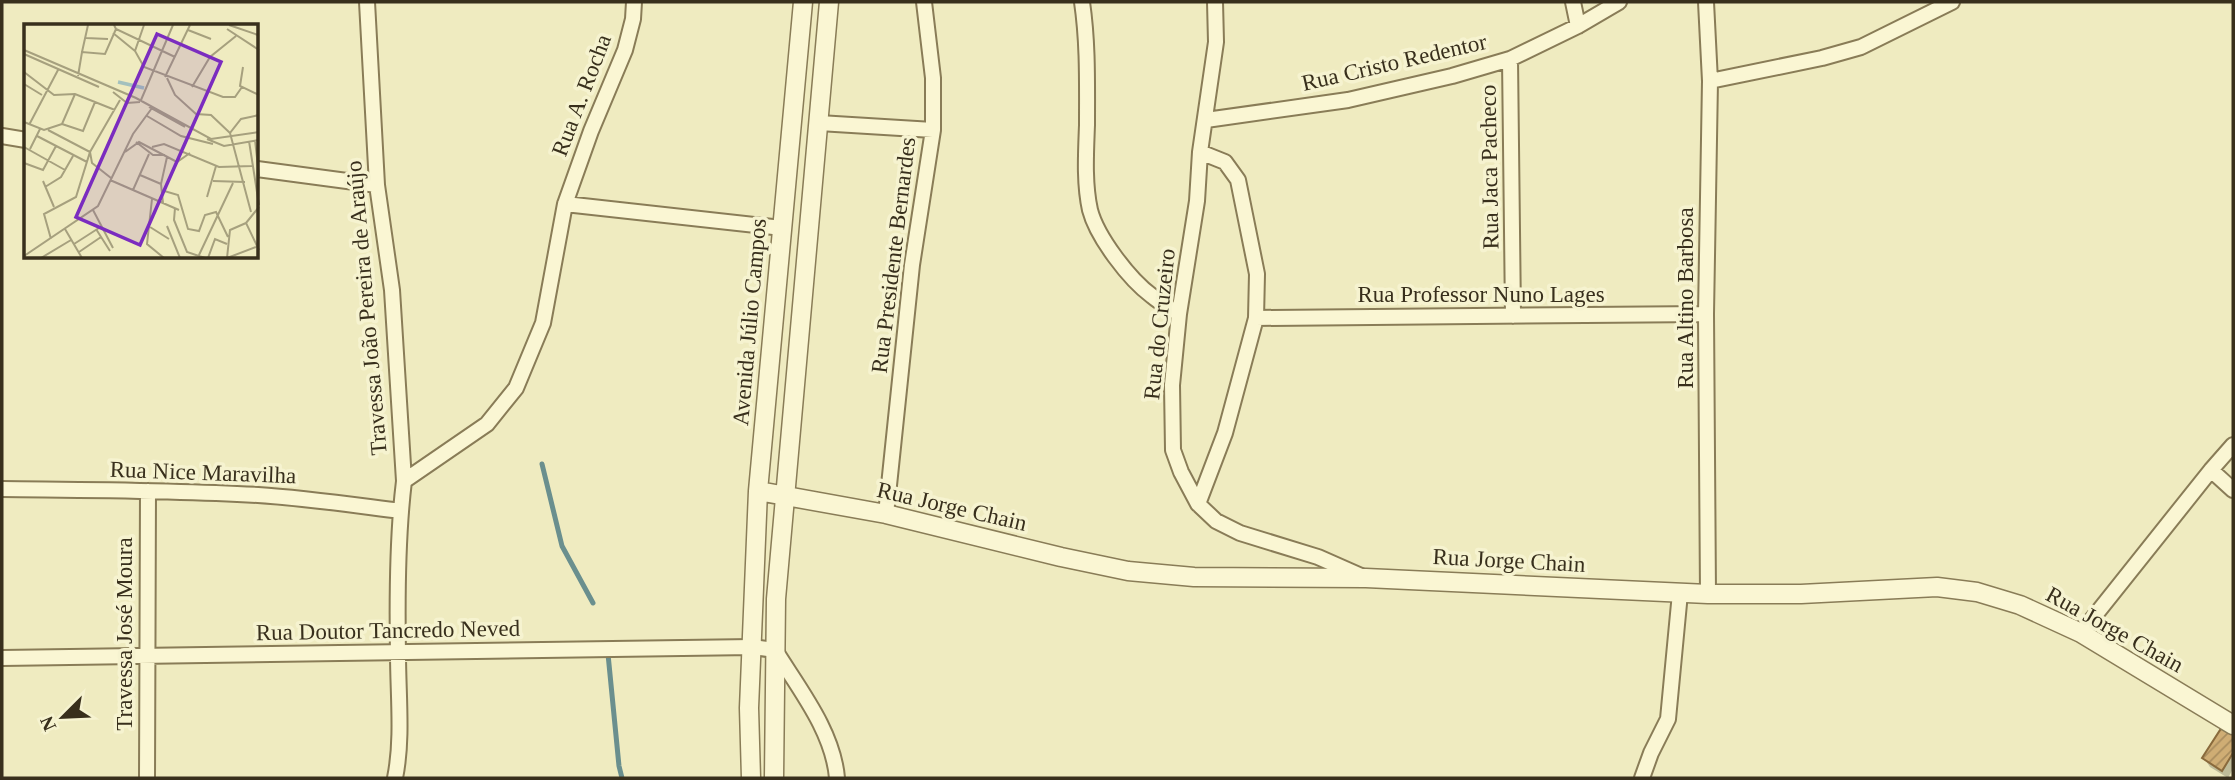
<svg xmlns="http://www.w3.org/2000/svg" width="2235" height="780" font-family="Georgia,serif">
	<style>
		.shadow { fill: #0003 }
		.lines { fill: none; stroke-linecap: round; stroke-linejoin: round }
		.stream { stroke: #6a8f8e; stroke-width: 5 }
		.building { fill: url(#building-hatch); stroke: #896a3c; stroke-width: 2 }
		.minor-casing { stroke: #897c57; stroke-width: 18 }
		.tertiary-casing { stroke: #897c57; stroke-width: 21 }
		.minor { stroke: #faf6d3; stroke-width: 14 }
		.tertiary { stroke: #faf6d3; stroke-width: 18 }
		.labels { text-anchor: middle; stroke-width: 7; stroke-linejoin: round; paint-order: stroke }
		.street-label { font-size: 23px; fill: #382f1c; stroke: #f6f3d0 }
		.inset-river { fill: none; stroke: #a3c1be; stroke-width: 3.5 }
		.inset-road { fill: none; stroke: #a6a07e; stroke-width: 2 }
		.view { fill: #7b2cbf; fill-opacity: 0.15; stroke: #7b2cbf; stroke-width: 3.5 }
		.inset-edge { fill: none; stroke: #382f1c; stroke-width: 3.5 }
	</style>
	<defs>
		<pattern id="building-hatch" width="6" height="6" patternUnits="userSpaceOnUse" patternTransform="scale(1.75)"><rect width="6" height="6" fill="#cfad74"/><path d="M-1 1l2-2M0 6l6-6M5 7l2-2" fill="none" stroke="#a98d5e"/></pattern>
	</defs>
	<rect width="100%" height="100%" fill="#efebc0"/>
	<path class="shadow" d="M2222 729 2233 736V769L2228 778 2210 767 2204 758Z"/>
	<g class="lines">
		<path class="stream" d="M542 464 562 546 593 603
			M608 654 619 766 622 778"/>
	</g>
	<path class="building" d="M2222 727 2233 734V753L2222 771 2202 758Z"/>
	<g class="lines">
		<g class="minor-casing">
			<path id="minor" d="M367 2 377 185 392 290 404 481C397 538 397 597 398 654 398 695 403 739 395 778
				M1082 2C1088 43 1087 83 1087 125 1086 152 1084 183 1090 210 1097 237 1129 279 1152 296 1160 303 1170 308 1179 314
				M1215 2 1216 42 1200 152 1197 201 1179 314 1172 385 1173 450 1181 472 1198 504 1216 521 1240 533 1318 557 1361 576
				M1573 2 1578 26
				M1706 2 1710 81 1706 314 1708 594
				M1510 59 1513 316
				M1710 81 1822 58 1861 47 1952 2
				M1206 120 1348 100 1452 76 1510 59 1578 26 1619 2
				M819 123 933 130
				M2 136 26 140
				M257 169 377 185
				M565 204 782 228
				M1256 318 1706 314
				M2211 470 2233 490
				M404 481 487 424 516 388 543 323 565 204 591 131 625 50 633 19 634 2
				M2 489C87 490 172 490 258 495 305 498 353 505 401 511
				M1198 504 1225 433 1256 318 1257 274 1238 180 1225 162 1200 152
				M886 514 912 265 933 130V78L924 2
				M2081 633 2211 470 2233 445
				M2 658 752 647 775 650C799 689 833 731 837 778
				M147 778 148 491
				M1642 778 1651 753 1668 719 1680 593"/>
		</g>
		<g class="tertiary-casing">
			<path id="tertiary" d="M758 491 886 514 1061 557 1128 571 1194 577 1366 578 1708 594H1801L1937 587 1977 592 2020 605 2081 633 2233 725
				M751 778 749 708 758 491 803 2
				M774 778 776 599 829 2"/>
		</g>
		<use href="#minor" class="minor"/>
		<use href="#tertiary" class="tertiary"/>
	</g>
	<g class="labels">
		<g class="street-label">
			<text transform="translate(1394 62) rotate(-13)" y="8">Rua Cristo Redentor</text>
			<text transform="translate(581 95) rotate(-69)" y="8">Rua A. Rocha</text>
			<text transform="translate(1489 167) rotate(-91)" y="8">Rua Jaca Pacheco</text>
			<text transform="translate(893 255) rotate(-83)" y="8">Rua Presidente Bernardes</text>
			<text x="1481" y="302">Rua Professor Nuno Lages</text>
			<text transform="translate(1685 298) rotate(-90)" y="8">Rua Altino Barbosa</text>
			<text transform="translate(366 308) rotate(-95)" y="8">Travessa João Pereira de Araújo</text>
			<text transform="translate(749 322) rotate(-85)" y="8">Avenida Júlio Campos</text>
			<text transform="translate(1159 324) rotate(-84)" y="8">Rua do Cruzeiro</text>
			<text transform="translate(203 472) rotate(2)" y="8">Rua Nice Maravilha</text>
			<text transform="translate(952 506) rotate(13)" y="8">Rua Jorge Chain</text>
			<text transform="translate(1509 560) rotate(3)" y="8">Rua Jorge Chain</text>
			<text transform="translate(2115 629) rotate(29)" y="8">Rua Jorge Chain</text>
			<text transform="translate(388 630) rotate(-1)" y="8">Rua Doutor Tancredo Neved</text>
			<text transform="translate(124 634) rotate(-90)" y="8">Travessa José Moura</text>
		</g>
	</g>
	<g transform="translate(24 24)">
		<rect width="234" height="234" fill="#efebc0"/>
		<path class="inset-river" d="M94 58 120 64"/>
		<path class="inset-road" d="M90 1 92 5 151 33M120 1 111 27 120 43 199 73H211L218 63M205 1 234 11M203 5 235 26M164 6 187 15M89 9 111 27M62 14 84 15M0 26 112 74 187 115 235 108M58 28 64 1M0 30 75 63M219 43 216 62 235 71M0 48 30 71 51 70 91 86M54 52 58 28 81 30 92 5M141 53 166 1M143 54 151 71 172 90 187 91 206 109M0 60 18 71M168 63 186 33 212 12M89 68 103 79 116 78M117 76 149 1M125 83 161 103M123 92 157 112 189 120M0 98 20 106 38 100M38 100 59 107 71 78M38 100 51 70M5 101 34 46M24 106 66 128 68 139 87 154M13 112 63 138M183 115 200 122 235 116M231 116 235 152M225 117 235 181M112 118 129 131H141M0 123 41 146M128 123 140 120 195 143 228 142M6 125 16 105M101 128 115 118 153 138 166 129M0 139 19 146 32 122M116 151 137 160M86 156 155 186M19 157 30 183M189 157 221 158M21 163 37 153 49 132M109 166 125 130M137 166 154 171 164 205 175 207 181 191 192 188 204 213M183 173 192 142M128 175 123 220 140 234M139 179 137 160 143 133M235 183 222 199 235 226M151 184 150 196 163 228 181 234M69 186 89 224M227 188 206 109 217 95 235 91M143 202 156 234M126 203 145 215M41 205 58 234M72 205 86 227M27 215 20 190 52 173 66 128 96 76M50 220 78 202M55 228 77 213M175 231 209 159M0 232 74 182 109 110 128 84M17 234 47 216M184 234 191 215 203 220M203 234 206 206 222 199M203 234 232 223"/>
		<path class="view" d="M133 10 197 38 116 221 52 193Z"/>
		<rect width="234" height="234" class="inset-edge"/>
	</g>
	<rect width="2235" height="780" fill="none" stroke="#382f1c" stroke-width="7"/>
	<g transform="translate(63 717) rotate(246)" stroke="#f6f3d0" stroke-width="5" paint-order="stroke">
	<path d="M0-5L12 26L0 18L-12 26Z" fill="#382f1c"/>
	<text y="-10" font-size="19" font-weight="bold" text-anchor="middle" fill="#382f1c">N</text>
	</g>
</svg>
